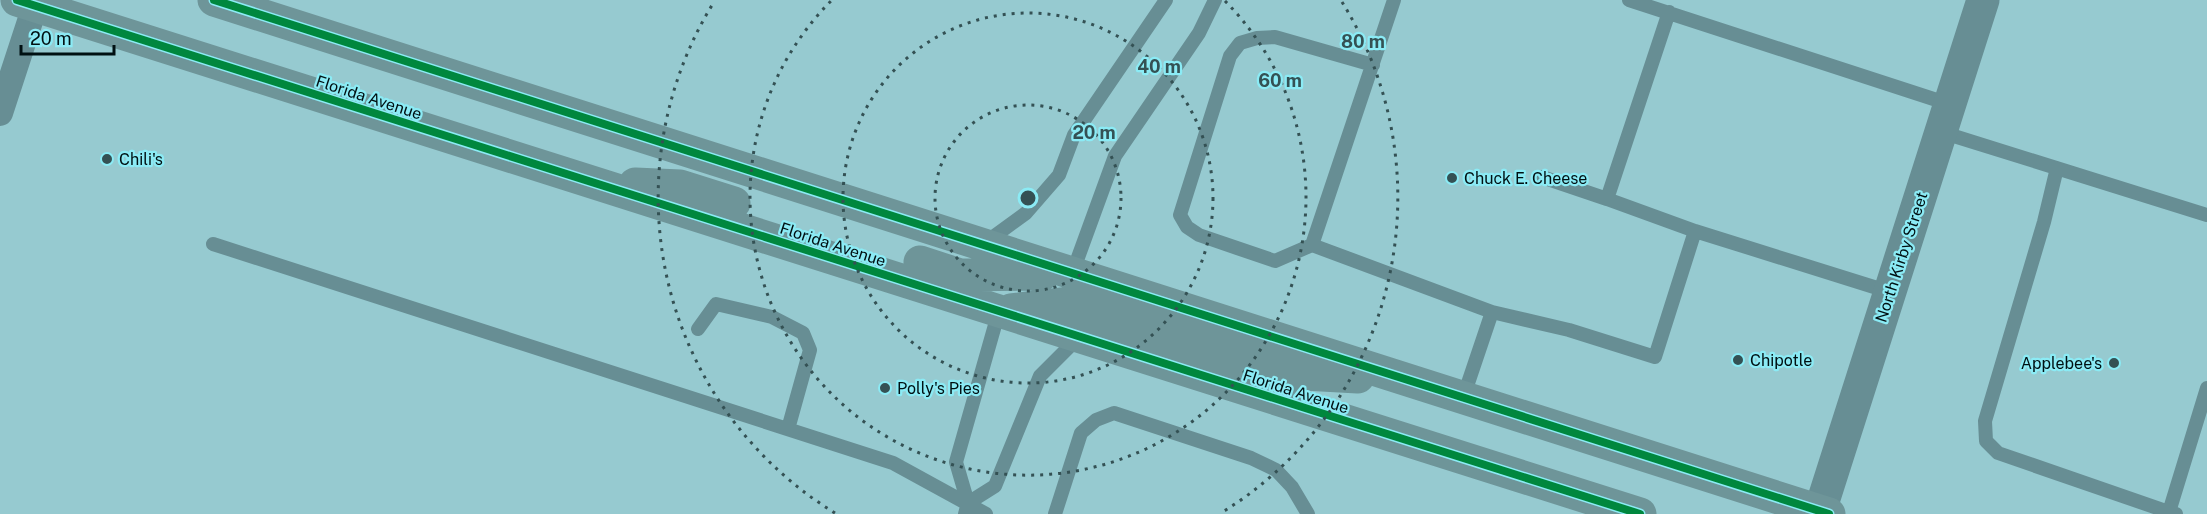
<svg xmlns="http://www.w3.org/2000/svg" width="2207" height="514" font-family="'Public Sans',sans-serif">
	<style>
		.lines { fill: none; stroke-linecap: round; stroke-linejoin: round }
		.service { stroke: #678e94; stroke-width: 14 }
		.minor { stroke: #678e94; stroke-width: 26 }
		.tertiary { stroke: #678e94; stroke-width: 33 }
		.primary { stroke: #6e9599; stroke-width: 33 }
		.cycleway-casing { stroke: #8bebf5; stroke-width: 11 }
		.cycleway { stroke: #00873e; stroke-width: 8 }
		.ring { fill: none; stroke: #345154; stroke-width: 3; stroke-dasharray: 3 6 }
		.poi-dot { fill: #345154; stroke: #8bebf5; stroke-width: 2 }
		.labels { text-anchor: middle; stroke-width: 4.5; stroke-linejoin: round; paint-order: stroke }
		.street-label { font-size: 16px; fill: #001012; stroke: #8bebf5 }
		.poi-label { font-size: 16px; fill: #001012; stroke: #8bebf5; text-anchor: start }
		.centre { fill: #345154; stroke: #8bebf5; stroke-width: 3 }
		.ring-label { font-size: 18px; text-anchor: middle; font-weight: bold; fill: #345154; stroke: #8bebf5; stroke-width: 4.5; stroke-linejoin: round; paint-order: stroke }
	</style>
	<rect width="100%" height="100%" fill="#96cad0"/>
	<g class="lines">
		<path class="service" d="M1394 0 1312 245 1492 312
			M1629 0 1949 104
			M1669 12 1607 199 1695 231
			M1941 132 2207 215
			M2057 168 2044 222 1985 421 1986 441 1998 453 2169 512
			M1542 177 1607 199
			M985 243 1026 213 1059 175 1074 135 1166 0
			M213 244 893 463 986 514
			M1312 245 1275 261 1199 235 1187 227 1180 215 1230 56 1240 43 1257 38 1275 37 1373 65
			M1072 274 1115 156 1199 33 1215 0
			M698 329 716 304 772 317 803 333 810 350 788 429
			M1463 398 1492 312 1569 330 1655 357 1695 231 1890 292
			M968 503 995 486 1040 376 1079 337
			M965 514 968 503 956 462 999 311
			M1055 514 1081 433 1096 420 1114 413 1251 458 1276 470 1292 487 1308 514
			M2176 514 2169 512 2207 388"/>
		<path class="minor" d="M0 113 37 0"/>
		<path class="tertiary" d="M1819 514 1983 0"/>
		<path class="primary" d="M17 0 1640 514
			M214 0 1829 514
			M635 184 680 186 734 203
			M920 262 960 275 1043 274
			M1011 310 1079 302 1304 374 1358 377"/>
		<g class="cycleway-casing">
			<path id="cycleway" d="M17 0 1640 514
				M214 0 1829 514"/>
		</g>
		<use href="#cycleway" class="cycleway"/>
	</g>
	<g class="ring">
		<circle cx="1028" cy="198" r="93"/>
		<circle cx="1028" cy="198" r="185"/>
		<path d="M1225 1A278 278 0 1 1 831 1"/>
		<path d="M835 513A370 370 0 0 1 714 2M1342 2A370 370 0 0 1 1221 513"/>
	</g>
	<g class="poi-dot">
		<circle cx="107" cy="159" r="6"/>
		<circle cx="1452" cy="178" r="6"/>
		<circle cx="1738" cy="360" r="6"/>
		<circle cx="2114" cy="363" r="6"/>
		<circle cx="885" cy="388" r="6"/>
	</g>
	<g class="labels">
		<g class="street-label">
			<text transform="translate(369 97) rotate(18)" y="6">Florida Avenue</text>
			<text transform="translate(833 244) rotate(18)" y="6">Florida Avenue</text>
			<text transform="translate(1901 257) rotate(-72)" y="6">North Kirby Street</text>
			<text transform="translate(1296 391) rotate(18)" y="6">Florida Avenue</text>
		</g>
		<g class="poi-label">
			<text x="119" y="165">Chili's</text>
			<text x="1464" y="184">Chuck E. Cheese</text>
			<text x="1750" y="366">Chipotle</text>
			<text x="2102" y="369" text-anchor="end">Applebee's</text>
			<text x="897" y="394">Polly's Pies</text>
		</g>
	</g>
	<circle cx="1028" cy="198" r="9" class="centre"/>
	<g class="ring-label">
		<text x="1363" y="48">80 m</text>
		<text x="1159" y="73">40 m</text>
		<text x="1280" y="87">60 m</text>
		<text x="1094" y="139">20 m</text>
	</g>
	<path d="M21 45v9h93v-9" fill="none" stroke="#001012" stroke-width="3"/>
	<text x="30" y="45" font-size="18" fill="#001012" stroke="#8bebf5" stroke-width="4.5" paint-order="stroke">20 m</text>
</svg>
